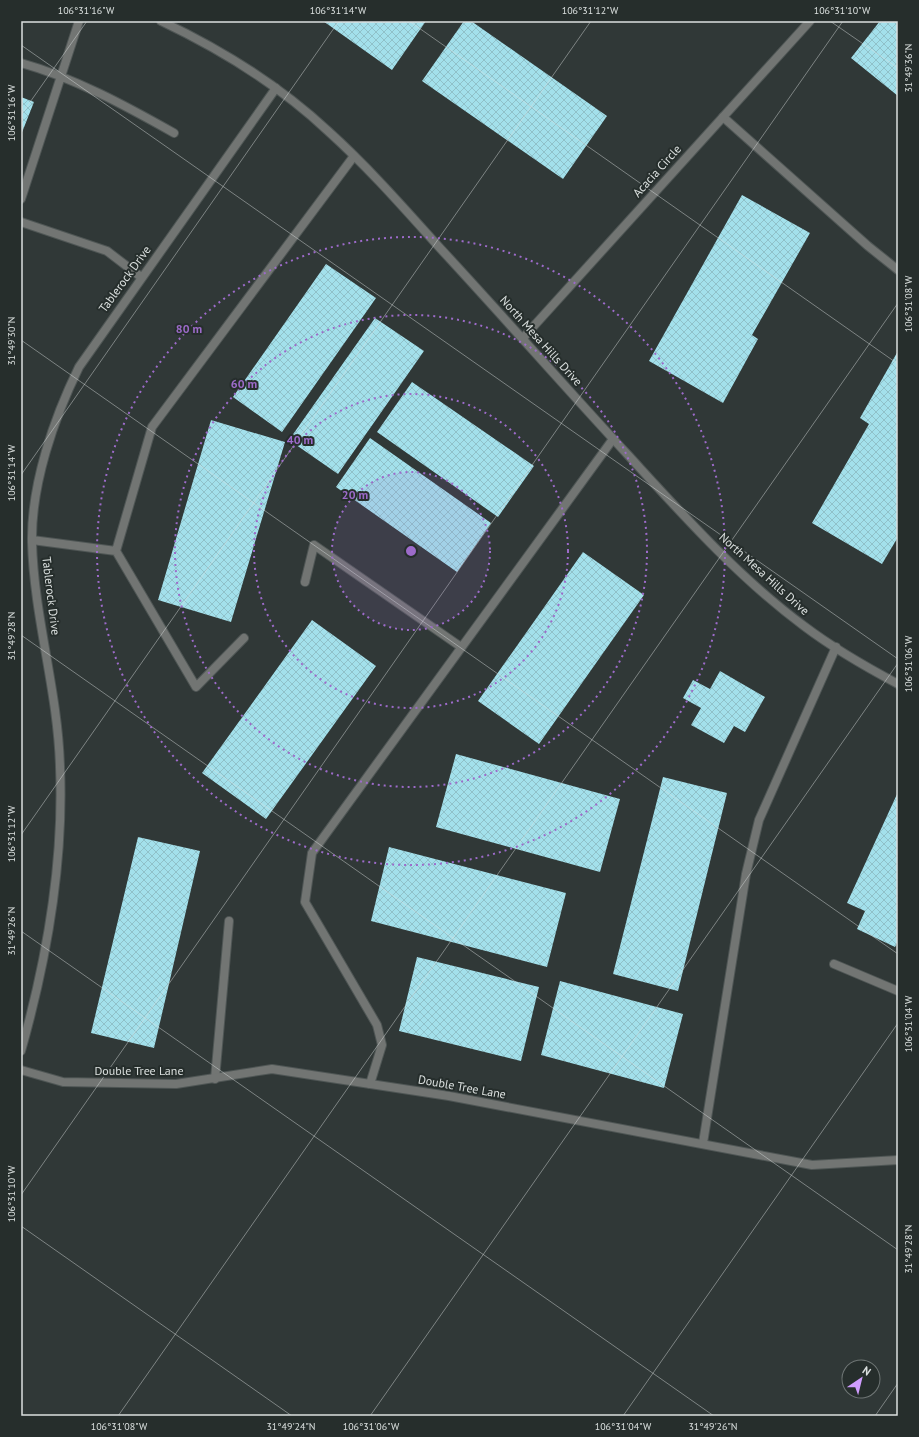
<svg xmlns="http://www.w3.org/2000/svg" width="919" height="1437" font-family="'PT Sans',sans-serif">
	<style>
		.building { fill: url(#building-cross-hatch) }
		.lines { fill: none; stroke-linecap: round; stroke-linejoin: round }
		.service-casing { stroke: #4f5655; stroke-width: 10 }
		.minor-casing { stroke: #4f5655; stroke-width: 10 }
		.tertiary-casing { stroke: #4f5655; stroke-width: 10 }
		.service { stroke: #727573; stroke-width: 8 }
		.minor { stroke: #727573; stroke-width: 8 }
		.tertiary { stroke: #727573; stroke-width: 8 }
		.ticks { fill: none; stroke: #dbe0df; stroke-width: 1; stroke-opacity: 0.45 }
		.ring { fill: none; stroke: #9d6bca; stroke-width: 2; stroke-dasharray: 2 4 }
		.labels { text-anchor: middle; stroke-width: 4; stroke-linejoin: round; paint-order: stroke }
		.street-label { font-size: 12px; fill: #dbe0df; stroke: #262e2c }
		.centre { fill: #9d6bca; stroke: #262e2c; stroke-width: 2 }
		.ring-label { font-size: 12px; text-anchor: middle; font-weight: bold; fill: #9d6bca; stroke: #262e2c; stroke-width: 4; stroke-linejoin: round; paint-order: stroke }
		.neatline { fill: none; stroke: #dbe0df; stroke-width: 1.5 }
		.ticks-label { font-size: 10px; text-anchor: middle; fill: #dbe0df }
	</style>
	<defs>
		<pattern id="building-cross-hatch" width="8" height="8" patternUnits="userSpaceOnUse"><rect width="8" height="8" fill="#a3e0eb"/><path d="M0 0l8 8M0 8l8-8" fill="none" stroke="#90c1c9"/></pattern>
	</defs>
	<rect width="100%" height="100%" fill="#303837"/>
	<path class="building" d="M323 21H426L392 70Z
		M464 21H471L607 116 563 179 422 81Z
		M880 21H898V96L851 58Z
		M21 97 34 102 21 135Z
		M742 195 810 233 752 335 758 339 723 403 649 361Z
		M326 264 376 298 282 432 233 397Z
		M375 318 424 351 338 474 289 440Z
		M898 351V537L882 564 812 523 869 424 860 418Z
		M412 382 534 466 498 517 377 432Z
		M211 420 285 442 231 622 158 600Z
		M370 438 491 523 457 572 336 487Z
		M583 552 644 595 539 744 478 701Z
		M312 620 376 666 266 819 202 773Z
		M720 671 765 697 745 732 734 726 724 743 691 725 701 708 683 698 693 680 710 689Z
		M456 754 620 799 600 872 436 827Z
		M663 777 727 793 678 991 613 974Z
		M898 792V941L895 947 857 929 865 911 847 903Z
		M138 837 200 851 154 1048 91 1033Z
		M389 847 566 893 547 967 371 921Z
		M417 957 539 987 521 1061 399 1031Z
		M560 981 683 1014 664 1088 541 1055Z"/>
	<g class="lines">
		<g class="service-casing">
			<path id="service" d="M21 63C75 78 126 106 174 133
				M723 117 868 246 898 270
				M21 199 79 21
				M21 222 107 251 141 277
				M32 540 116 551
				M305 582 314 545 461 647
				M244 638 196 687 116 551 152 427 354 156
				M834 964 898 991
				M215 1079 229 921
				M370 1084 382 1045 377 1025 305 902 312 853 613 439
				M703 1143 746 874 759 820 836 647"/>
		</g>
		<g class="minor-casing">
			<path id="minor" d="M523 338 810 21
				M21 1051C47 959 64 863 60 767 58 691 34 618 32 542 31 484 54 418 79 367L276 88
				M21 1070 63 1082 176 1084 272 1069 449 1096 812 1165 898 1160"/>
		</g>
		<g class="tertiary-casing">
			<path id="tertiary" d="M161 21C220 49 280 86 328 131 368 167 403 207 439 247 503 316 564 386 628 455 683 515 738 577 804 626 833 648 866 667 898 684"/>
		</g>
		<use href="#service" class="service"/>
		<use href="#minor" class="minor"/>
		<use href="#tertiary" class="tertiary"/>
	</g>
	<path class="ticks" d="M409 21 898 364M830 21 898 68M21 45 898 659M21 115 87 21M21 340 898 954M21 475 339 21M21 635 898 1250M21 835 591 21M21 931 714 1416M21 1195 843 21M21 1226 292 1416M118 1416 898 303M370 1416 898 663M623 1416 898 1023M875 1416 898 1383"/>
	<circle cx="411" cy="551" r="79" fill="#9d6bca" fill-opacity=".12"/>
	<g class="ring">
		<circle cx="411" cy="551" r="79"/>
		<circle cx="411" cy="551" r="157"/>
		<circle cx="411" cy="551" r="236"/>
		<circle cx="411" cy="551" r="314"/>
	</g>
	<g class="labels">
		<g class="street-label">
			<text transform="translate(657 171) rotate(-48)" y="4">Acacia Circle</text>
			<text transform="translate(125 279) rotate(-54)" y="4">Tablerock Drive</text>
			<text transform="translate(541 341) rotate(48)" y="4">North Mesa Hills Drive</text>
			<text transform="translate(764 574) rotate(42)" y="4">North Mesa Hills Drive</text>
			<text transform="translate(51 596) rotate(83)" y="4">Tablerock Drive</text>
			<text x="139" y="1075">Double Tree Lane</text>
			<text transform="translate(462 1087) rotate(10)" y="4">Double Tree Lane</text>
		</g>
	</g>
	<circle cx="411" cy="551" r="6" class="centre"/>
	<g class="ring-label">
		<text x="189" y="333">80 m</text>
		<text x="244" y="388">60 m</text>
		<text x="300" y="444">40 m</text>
		<text x="355" y="499">20 m</text>
	</g>
	<rect width="919" height="1437" fill="none" stroke="#262e2c" stroke-width="44"/>
	<g transform="translate(861 1379) rotate(35)"><circle r="19" fill="#262e2c" stroke="#6e7574"/>
	<path d="M0-3L7 15L0 10L-7 15Z" fill="#d09dff"/>
	<text y="-6" font-size="11" font-weight="bold" text-anchor="middle" fill="#dbe0df">N</text>
	</g>
	<rect x="22" y="22" width="875" height="1393" class="neatline"/>
	<g class="ticks-label">
		<text x="86" y="14">106°31'16"W</text>
		<text x="338" y="14">106°31'14"W</text>
		<text x="590" y="14">106°31'12"W</text>
		<text x="842" y="14">106°31'10"W</text>
		<text transform="translate(908 68) rotate(-90)" y="4">31°49'36"N</text>
		<text transform="translate(11 113) rotate(-90)" y="4">106°31'16"W</text>
		<text transform="translate(908 304) rotate(-90)" y="4">106°31'08"W</text>
		<text transform="translate(11 341) rotate(-90)" y="4">31°49'30"N</text>
		<text transform="translate(11 473) rotate(-90)" y="4">106°31'14"W</text>
		<text transform="translate(11 636) rotate(-90)" y="4">31°49'28"N</text>
		<text transform="translate(908 664) rotate(-90)" y="4">106°31'06"W</text>
		<text transform="translate(11 834) rotate(-90)" y="4">106°31'12"W</text>
		<text transform="translate(11 931) rotate(-90)" y="4">31°49'26"N</text>
		<text transform="translate(908 1024) rotate(-90)" y="4">106°31'04"W</text>
		<text transform="translate(11 1194) rotate(-90)" y="4">106°31'10"W</text>
		<text transform="translate(908 1249) rotate(-90)" y="4">31°49'28"N</text>
		<text x="119" y="1430">106°31'08"W</text>
		<text x="291" y="1430">31°49'24"N</text>
		<text x="371" y="1430">106°31'06"W</text>
		<text x="623" y="1430">106°31'04"W</text>
		<text x="713" y="1430">31°49'26"N</text>
	</g>
</svg>
